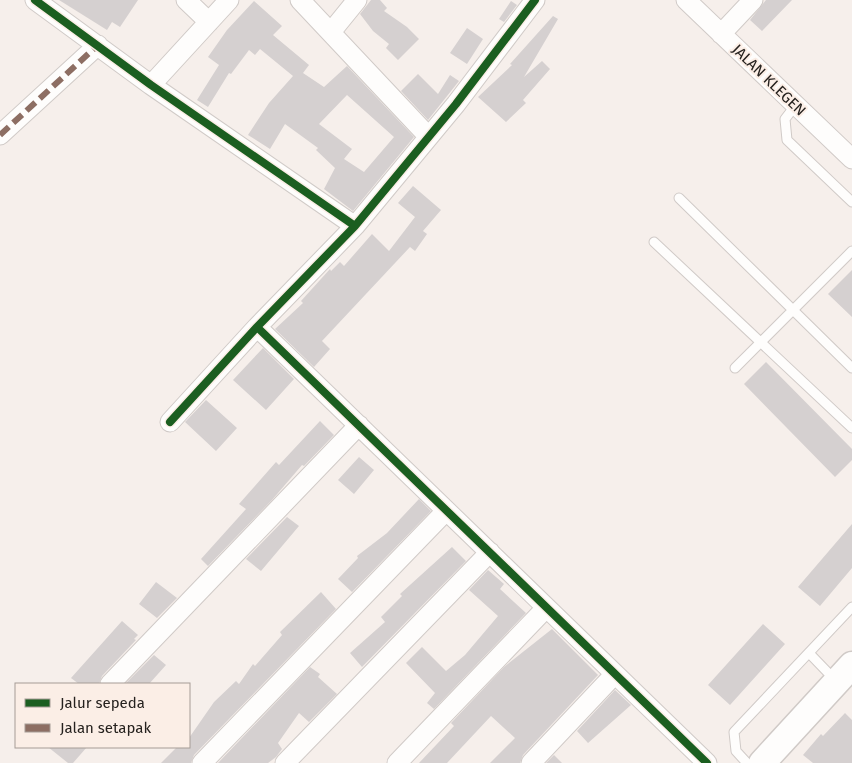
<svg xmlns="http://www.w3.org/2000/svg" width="852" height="763" font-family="'Fira Sans',sans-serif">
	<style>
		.building { fill: #d5d0d0; fill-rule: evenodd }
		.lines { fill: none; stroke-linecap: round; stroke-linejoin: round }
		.lane-casing { stroke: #d0cac7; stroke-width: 11 }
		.street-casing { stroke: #d0cac7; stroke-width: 21 }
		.secondary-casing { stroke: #d0cac7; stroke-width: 29 }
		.lane { stroke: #fefdfc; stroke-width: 9 }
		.street { stroke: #fefdfc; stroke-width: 19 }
		.secondary { stroke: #fefdfc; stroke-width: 26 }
		.quiet { stroke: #8d6e63; stroke-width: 6; stroke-dasharray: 12 6; stroke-linecap: butt }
		.cycleway-casing { stroke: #fbeee6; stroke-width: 11 }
		.cycleway { stroke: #1b5e20; stroke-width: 8 }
		.labels { text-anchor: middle; stroke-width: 4; stroke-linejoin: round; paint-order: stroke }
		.street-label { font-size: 15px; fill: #25211e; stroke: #fbeee6 }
	</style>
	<rect width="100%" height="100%" fill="#f6efeb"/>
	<path class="building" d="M59 0H138L120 27 112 22 107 30Z
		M371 0H380L387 8 384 11 407 27 419 39 398 60 386 48 389 44 373 31 360 14Z
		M766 0H792L762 31 750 20Z
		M254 1 282 26 273 35 309 65 303 73 324 87 347 66 414 137 353 211 324 189 335 168 316 150 318 148 285 124 270 149 248 135 269 103 293 76 260 49 255 55 249 50 231 74 229 73 208 107 197 100 219 65 208 57 227 30ZM347 95 394 137 364 172 344 159 352 149 319 124Z
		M511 1 517 5 504 22 499 19Z
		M553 16 558 19 524 77 542 61 550 69 523 100 526 103 506 122 478 97 512 65 510 64Z
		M467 28 483 39 467 64 450 53Z
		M418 74 438 94 450 75 459 81 428 120 401 91Z
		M413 186 441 210 423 231 427 234 415 251 410 247 322 341 330 349 314 367 275 329 303 303 301 301 330 269 331 271 340 262 344 266 372 234 389 251 415 217 398 203Z
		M852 270V317L828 294Z
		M263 348 294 379 266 410 233 380Z
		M766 362 852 449V460L835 477 744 384Z
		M206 400 237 428 216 451 185 422Z
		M320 421 334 435 304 466 302 465 272 500 208 566 201 559 246 509 239 504 276 462 279 465Z
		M359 457 374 470 354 494 338 480Z
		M419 499 431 511 352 592 338 579 358 558 357 556 387 533Z
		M287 517 299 526 261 571 246 559Z
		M852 524V568L820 606 798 587Z
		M452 547 466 561 362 667 350 653 385 622 381 617 402 596 400 594Z
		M488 570 504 584 500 589 526 613 434 709 427 703 435 693 406 663 422 647 446 671 465 655 498 616 469 590Z
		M156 582 177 598 157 618 139 604Z
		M321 592 336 609 194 755 191 763H161L177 747H189V738L214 702 236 681 239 684 253 664 255 666 282 635 280 632Z
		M122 621 138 635 134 639 136 640 102 676 99 684H79L71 678Z
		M763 624 785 644 730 705 708 685Z
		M552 629 598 675 523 755 520 763H490L515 738 491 716 447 763H419L454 726 451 723 504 667Z
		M154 655 166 665 149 684H125Z
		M310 667 320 674 318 677 337 694 309 722 299 713 278 743 282 749 276 757 268 763H218Z
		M615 690 631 705 588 743 577 731Z
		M845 713 852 720V763H813L803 755 821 734 823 736Z
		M48 747H87L73 763H68Z
		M554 755 562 763H546Z"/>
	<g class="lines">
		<g class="lane-casing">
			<path id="lane" d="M795 106 785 119 787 140 852 202
				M679 198 852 368
				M654 242 852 428
				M735 368 852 251
				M809 653 836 681
				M747 763 736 751 734 732 852 607"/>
		</g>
		<g class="street-casing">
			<path id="street" d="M35 0 151 85 355 226
				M186 0 209 22
				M300 0 428 136
				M686 0 852 159
				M331 32 357 0
				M721 34 753 0
				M151 85 229 0
				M0 135 98 45
				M257 327 707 763
				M170 422 257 327 355 226 456 104 535 0
				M110 684 359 425
				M202 763 446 511
				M285 763 490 552
				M397 763 546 608
				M531 763 614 675"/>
		</g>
		<g class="secondary-casing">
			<path id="secondary" d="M762 763 852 665"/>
		</g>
		<use href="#lane" class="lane"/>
		<use href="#street" class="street"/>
		<use href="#secondary" class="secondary"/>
		<path class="quiet" d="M0 135 98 45"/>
		<g class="cycleway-casing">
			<path id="cycleway" d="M35 0 151 85 355 226
				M257 327 707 763
				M170 422 257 327 355 226 456 104 535 0"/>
		</g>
		<use href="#cycleway" class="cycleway"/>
	</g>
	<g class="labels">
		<g class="street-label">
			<text transform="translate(769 80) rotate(44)" y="5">JALAN KLEGEN</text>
		</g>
	</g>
	<rect x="15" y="683" width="175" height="65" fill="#fbeee6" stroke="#a59c96"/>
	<rect x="25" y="699" width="25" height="8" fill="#1b5e20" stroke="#a59c96"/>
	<text x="60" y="708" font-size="15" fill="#25211e">Jalur sepeda</text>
	<rect x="25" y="724" width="25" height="8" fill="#8d6e63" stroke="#a59c96"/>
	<text x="60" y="733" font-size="15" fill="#25211e">Jalan setapak</text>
</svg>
